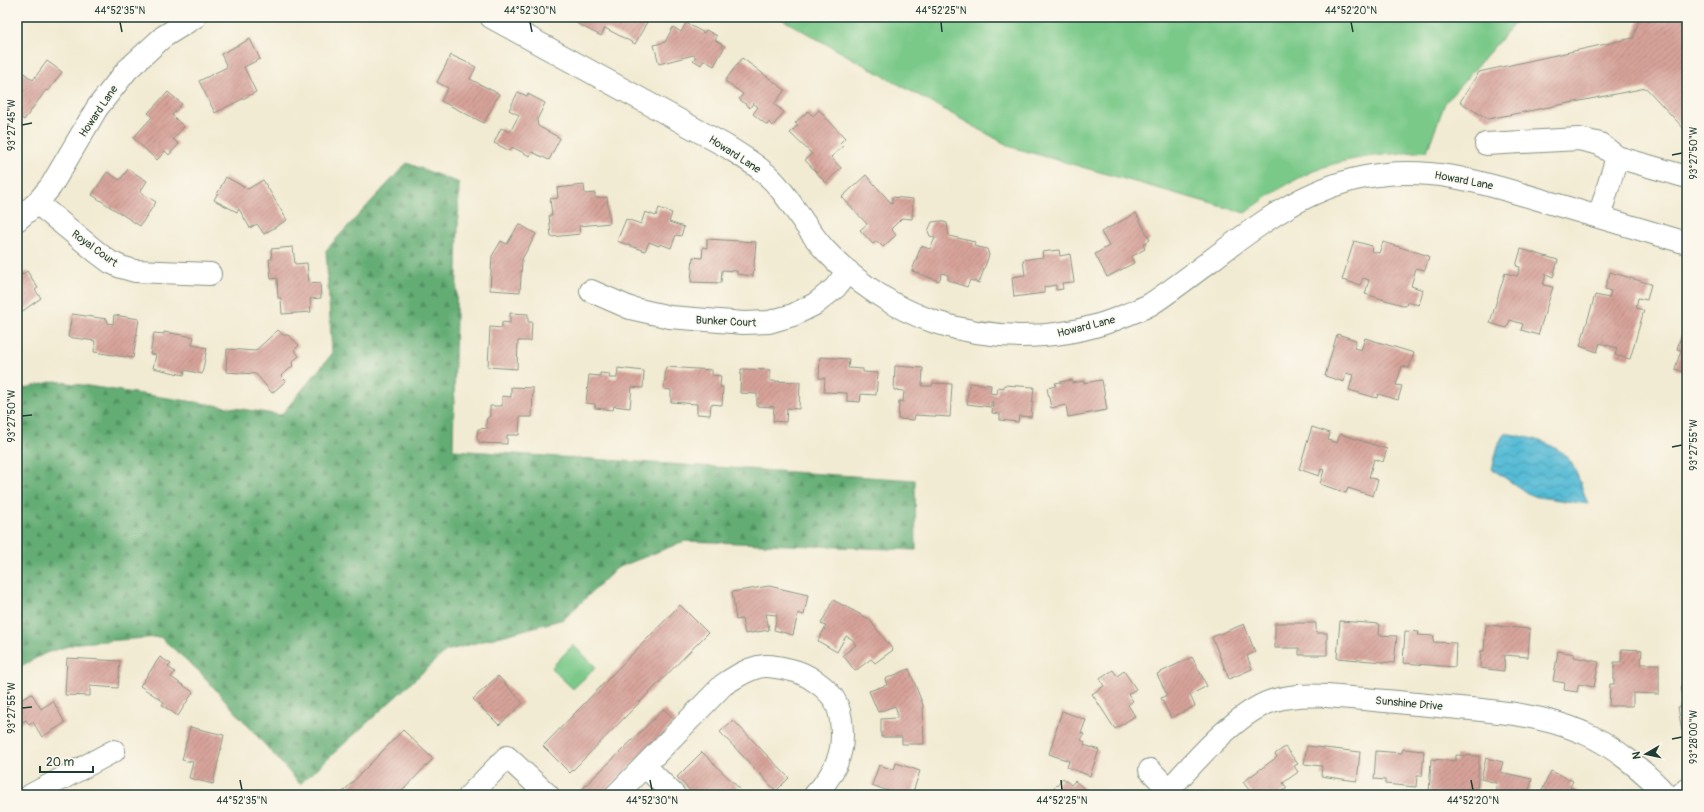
<svg xmlns="http://www.w3.org/2000/svg" width="1704" height="812" font-family="Pangolin,sans-serif">
	<style>
		.green { fill: #7ac989; stroke: #4c835e }
		.forest { fill: url(#forest-firs); stroke: #417554 }
		.water { fill: url(#water-waves); stroke: #3b7c84 }
		.building { fill: url(#building-hatch) }
		.lines { fill: none; stroke-linecap: round; stroke-linejoin: round }
		.minor-casing { stroke: #889484; stroke-width: 24 }
		.minor { stroke: #fff; stroke-width: 22 }
		.ticks { fill: none; stroke: #1f3d34; stroke-width: 1.5 }
		.labels { text-anchor: middle; stroke-width: 3; stroke-linejoin: round; paint-order: stroke }
		.street-label { font-size: 11px; fill: #1f3d34; stroke: #fbf7ec }
		.neatline { fill: none; stroke: #1f3d34; stroke-width: 1.5 }
		.ticks-label { font-size: 10px; text-anchor: middle; fill: #1f3d34 }
	</style>
	<defs>
		<pattern id="forest-firs" width="22" height="20" patternUnits="userSpaceOnUse"><rect width="22" height="20" fill="#63ad75"/><path d="M5 1l3.5 6h-7zM16 11l3.5 6h-7z" fill="#518e61"/></pattern>
		<pattern id="water-waves" width="16" height="10" patternUnits="userSpaceOnUse"><rect width="16" height="10" fill="#57bbd5"/><path d="M0 5q4-4 8 0t8 0" fill="none" stroke="#4799ae"/></pattern>
		<pattern id="building-hatch" width="6" height="6" patternUnits="userSpaceOnUse"><rect width="6" height="6" fill="#d7a39a"/><path d="M-1 1l2-2M0 6l6-6M5 7l2-2" fill="none" stroke="#ae867e"/></pattern>
	</defs>
	<rect width="100%" height="100%" fill="#fbf7ec"/>
	<filter id="ink" filterUnits="userSpaceOnUse"><feTurbulence type="fractalNoise" baseFrequency=".025" numOctaves="2"/><feDisplacementMap in="SourceGraphic" scale="8" xChannelSelector="R" yChannelSelector="G"/><feConvolveMatrix kernelMatrix="1 2 1 2 8 2 1 2 1" color-interpolation-filters="sRGB"/></filter>
	<filter id="wash" filterUnits="userSpaceOnUse"><feTurbulence type="fractalNoise" baseFrequency=".012" numOctaves="4" result="noise"/><feDisplacementMap in="SourceGraphic" scale="16" xChannelSelector="R" yChannelSelector="G"/><feGaussianBlur stdDeviation="0.9" result="paint"/><feColorMatrix in="noise" values="0 0 0 0 0 0 0 0 0 0 0 0 0 0 0 0 0 1.4 0 .05"/><feComposite in="paint" operator="in"/></filter>
	<g filter="url(#wash)">
		<rect width="100%" height="100%" fill="#f2ebd3"/>
		<path class="green" d="M778 17H1520L1445 103 1427 151C1393 154 1353 156 1321 168 1293 179 1269 195 1245 213L1011 147Z
			M573 645 596 667 573 689 551 668Z"/>
		<path class="forest" d="M407 163 459 183 453 450 915 480 916 550 685 541 617 568 564 619 446 651 300 784 200 672 160 637 78 643 46 653 17 668V390L55 381 281 415 332 354 326 250Z"/>
		<path class="water" d="M1504 433C1528 437 1559 442 1572 464 1579 476 1583 492 1588 504L1537 497 1527 493 1492 469 1498 446Z"/>
		<g id="blocks">
			<path class="building" d="M579 17H637L647 22 635 44 605 28 601 36 576 23Z
				M1640 17H1687V132L1646 88 1488 119 1460 102 1479 72 1633 38Z
				M686 23 704 33 706 30 717 36 715 40 725 46 714 66 704 60 701 65 693 60 696 57 693 55 659 64 654 45 665 42 673 27 681 32Z
				M250 39 260 59 244 67 256 92 215 113 199 81 227 67 221 54Z
				M451 55 476 67 470 79 499 94 484 123 441 101 448 88 437 82Z
				M742 58 785 90 774 104 784 112 773 126 769 122 767 125 753 114 758 107 753 103 750 108 739 99 743 94 725 81Z
				M47 61 62 72 48 91 46 90 24 120 17 115V76L21 71 33 80Z
				M168 92 182 104 172 115 184 127 173 139 179 144 169 155 165 151 157 160 133 138 152 117 148 113Z
				M518 92 527 96 528 94 545 103 537 120 538 126 560 138 549 160 532 152 530 156 512 147 510 151 494 143 501 128 510 132 519 115 509 110Z
				M819 110 845 138 840 143 843 146 831 157 841 168 826 183 805 160 812 154 790 133 798 125 795 123 808 111 813 116Z
				M17 134 23 139 18 146 20 148 17 151Z
				M128 169 147 181 140 192 156 202 140 226 92 195 107 172 120 180Z
				M866 175 892 204V197L913 199 912 219 902 218 891 229 896 235 883 247 877 241 873 244 860 230 867 224 842 197Z
				M226 177 248 189 263 180 287 220 264 234 257 224 250 228 239 209 237 212 214 200Z
				M584 185 585 194 595 193V198L607 197 610 223 579 226 580 234 551 237 549 215H552L550 199 558 198 557 188Z
				M659 208 672 213 669 222 684 227 681 236 676 235 671 248 660 244 659 246 649 242 645 251 617 241 626 219 641 224 645 212 656 216Z
				M1136 213 1150 240 1143 244 1145 249 1131 257 1134 263 1107 277 1095 254 1109 246 1101 232Z
				M940 221 947 223 949 236 975 242 974 246 987 249 989 255 979 283 970 280 967 287 948 280V275L942 273 939 281 912 271 921 246 930 249 935 238 930 236 928 231 932 222Z
				M519 224 536 234 522 259 520 292 490 290 492 256 501 241 507 244Z
				M707 239 756 242 753 276 737 274V271L722 270 721 283 691 282 693 257 702 258 703 247 707 248Z
				M1354 241 1372 246 1371 251 1379 253 1383 242 1429 256 1425 270 1416 268 1411 286 1423 290 1419 305 1407 302 1406 306 1365 294 1369 280 1363 278 1360 285 1342 280Z
				M293 247 295 264 307 263 309 284 320 283 321 298 310 299 311 312 282 314 281 298H278L277 278 271 279 269 259H272L271 249Z
				M1521 249 1558 260 1553 277 1546 274 1543 285 1553 287 1538 335 1521 330 1523 324 1510 320 1507 328 1490 323 1505 273 1517 276 1520 267 1516 266Z
				M1059 250 1060 256 1070 254 1074 282 1062 283 1063 289 1056 290V285L1044 287V293L1014 297 1012 277 1025 275 1023 260 1043 257 1042 252Z
				M27 271 38 288 35 290 41 298 17 315V278Z
				M1610 272 1651 284 1647 300 1638 298 1636 308 1644 310 1630 359 1615 355 1617 348 1600 343 1597 352 1580 346 1595 295 1609 298 1611 291 1605 289Z
				M510 313 528 314V322H532L531 341H518L517 369 488 367 490 327 502 328V322L510 323Z
				M72 314 107 319 108 323 113 324 114 315 139 319 133 358 94 352 95 341 68 337Z
				M1686 321H1687V373L1675 369 1681 350 1677 349Z
				M278 330 283 335H288L299 345 294 350 299 356 292 362 293 366 281 376 286 381 272 393 256 374 226 372 227 349 255 351Z
				M164 332 194 337 192 345 207 348 202 374 185 370 184 375 153 368 156 355 150 354 154 333 164 334Z
				M1337 334 1356 340 1354 348 1361 350 1365 338 1414 353 1409 368 1402 366 1396 385 1402 386 1398 400 1378 394 1377 398 1349 390 1353 375 1346 373 1344 382 1325 376Z
				M820 357 849 359 848 368 863 369V372L878 373 876 395 861 394 860 402 847 401V393L824 392 825 378H819Z
				M895 366 923 368 922 386H932L933 383 952 384 950 417 915 415 914 420 898 419 899 401 903 402 904 391 894 390Z
				M666 367 712 370V375L721 376 720 387H723L722 405 711 404 710 415 697 414V404L671 402V390L664 389Z
				M618 368 644 371 643 388 632 387 630 408 614 406 613 410 595 408V404L586 403 589 375 600 376V373L610 374 609 378H617Z
				M741 369 770 370V381L800 382 799 409 787 408 786 422 773 421 774 407 757 406V394L740 393Z
				M1072 380V383L1084 381V383L1102 380 1107 410 1068 417 1066 405 1051 408 1047 388 1056 386 1055 383Z
				M969 383 991 385 990 393 997 394 998 387 1004 388V385L1034 387 1031 417 1019 416 1018 422 1000 420V414L992 413 993 402H991V407L967 404Z
				M511 387 533 388 532 417H520L519 435H507V444L480 443 477 438 478 429 488 428 486 425 487 418 490 416V406H502V396L511 397Z
				M1312 427 1330 433 1328 440 1337 443 1340 434 1387 449 1383 462 1374 459 1369 477 1378 480 1373 496 1348 488 1346 493 1320 484 1324 470 1321 469 1319 476 1299 469Z
				M769 586 808 595 804 615 798 613 793 635 774 630 777 615 766 614 769 630 745 634 742 619 736 620 732 592Z
				M833 600 869 619 893 650 875 663 871 659 855 671 843 655 856 645 852 639 846 636 837 652 818 641 826 626 821 624Z
				M680 605 708 633 570 773 543 746Z
				M1340 621 1380 624 1379 635 1397 636 1394 663 1337 658Z
				M1275 623H1316V633H1327V655H1299V648H1275Z
				M1244 624 1255 652 1247 656 1252 669 1229 679 1212 637Z
				M1486 625 1530 629 1528 657 1505 655 1504 671 1480 668 1481 651H1484Z
				M1405 631 1419 632 1418 635 1434 636 1433 642 1456 643 1455 667 1403 663Z
				M1622 649 1642 650 1641 664H1659V694L1633 693V706H1609L1610 684H1614V662H1621Z
				M1558 651 1574 654V657L1599 662 1594 687 1579 684 1577 692 1564 690 1565 683 1553 681Z
				M160 657 171 664 168 667 175 672 171 677 193 692 178 716 162 705 164 702 140 686Z
				M1192 657 1207 686 1190 695 1195 706 1171 718 1161 698 1167 695 1157 674Z
				M67 658 120 661 118 688 90 686V696L65 695Z
				M909 669 923 705 924 744H902V737H881V719L897 718V712L895 706 878 712 869 691 887 685 885 679Z
				M1113 670 1117 676 1124 671 1136 689 1128 694 1133 701 1128 705 1135 716 1115 729 1092 694 1104 686 1100 679Z
				M498 676 523 703 499 725 473 699Z
				M1687 685V730L1682 731 1678 707 1685 706 1681 687Z
				M32 694 41 709 53 701 65 723 42 737 33 722 29 725 26 720 17 725V702Z
				M664 709 676 721 601 795H586L581 790Z
				M1062 711 1086 720 1081 733 1084 734 1081 740 1085 742 1084 745 1099 750 1090 776 1067 767 1069 761 1049 754Z
				M733 720 789 778 776 791 720 732Z
				M190 727 224 735 213 784 189 778 193 762 182 760Z
				M403 730 433 759 398 795H340Z
				M1307 746 1360 752 1357 781 1321 776 1322 766 1304 764Z
				M1285 747 1298 764 1294 766 1298 772 1283 783 1287 788 1278 795H1253L1243 782 1277 757 1275 754Z
				M1403 749 1424 751 1422 776H1417L1416 787 1385 784V780L1374 779 1376 751 1402 753Z
				M702 752 746 795H694L677 777Z
				M1456 755 1479 756 1477 795H1429L1431 759 1456 761Z
				M1486 758 1503 762 1500 772 1532 779 1528 795H1494L1497 783 1481 779Z
				M896 763 920 771 912 795H887L888 791 872 785 879 765 894 770Z
				M1551 771 1573 781 1570 787 1585 795H1540Z
				M1063 778 1071 785 1075 781 1087 791 1084 795H1048Z"/>
		</g>
	</g>
	<g filter="url(#ink)">
		<use href="#blocks" fill-opacity="0" stroke="#889484" stroke-width="1"/>
		<g class="lines">
			<g class="minor-casing">
				<path id="minor" d="M491 17 726 146C746 159 767 171 781 190 797 210 809 233 826 251 855 282 895 309 935 322 997 342 1066 341 1126 315 1135 311 1144 308 1151 304 1220 259 1281 193 1365 177 1431 164 1488 184 1551 203 1596 216 1642 230 1687 243
					M1486 144 1579 139 1600 144 1617 157
					M37 203 98 253 110 262 121 267 135 271 210 274
					M1599 217 1617 157 1687 177
					M17 220 37 203 51 186 97 108 127 70 163 37 195 17
					M591 291 630 308 670 317 744 323 769 322 793 315 815 304 835 288 848 271
					M645 766 674 795
					M1150 770 1169 790
					M31 795 114 751
					M470 795 507 757 548 795
					M616 795 723 685C734 678 745 670 758 667 768 664 781 668 791 670 806 673 829 688 836 703 842 715 843 735 841 748 838 766 827 782 815 795
					M1164 795C1191 766 1235 713 1272 701 1290 695 1308 695 1327 696 1367 699 1408 703 1448 707 1494 711 1541 714 1584 733 1611 744 1647 773 1666 795
					M1680 795 1687 789"/>
			</g>
			<use href="#minor" class="minor"/>
		</g>
	</g>
	<path class="ticks" d="M120 22 122 32M530 22 532 32M941 22 942 32M1351 22 1353 32M22 125 32 123M1672 155 1682 153M22 416 32 415M1672 447 1682 445M22 708 32 707M1672 739 1682 737M240 780 242 790M650 780 652 790M1061 780 1062 790M1471 780 1473 790"/>
	<g class="labels">
		<g class="street-label">
			<text transform="translate(98 111) rotate(-56)" y="4">Howard Lane</text>
			<text transform="translate(735 154) rotate(33)" y="4">Howard Lane</text>
			<text transform="translate(1464 180) rotate(11)" y="4">Howard Lane</text>
			<text transform="translate(95 248) rotate(36)" y="4">Royal Court</text>
			<text transform="translate(726 321) rotate(3)" y="4">Bunker Court</text>
			<text transform="translate(1086 326) rotate(-14)" y="4">Howard Lane</text>
			<text transform="translate(1409 703) rotate(5)" y="4">Sunshine Drive</text>
		</g>
	</g>
	<rect width="1704" height="812" fill="none" stroke="#fbf7ec" stroke-width="44"/>
	<g transform="translate(1646 754) rotate(261)" stroke="#fbf7ec" stroke-width="3" paint-order="stroke">
	<path d="M0-3L7 15L0 10L-7 15Z" fill="#1f3d34"/>
	<text y="-6" font-size="11" font-weight="bold" text-anchor="middle" fill="#1f3d34">N</text>
	</g>
	<path d="M40 766v6h53v-6" fill="none" stroke="#1f3d34" stroke-width="2"/>
	<text x="46" y="766" font-size="12" fill="#1f3d34" stroke="#fbf7ec" stroke-width="3" paint-order="stroke">20 m</text>
	<rect x="22" y="22" width="1660" height="768" class="neatline"/>
	<g class="ticks-label">
		<text x="120" y="14">44°52'35"N</text>
		<text x="530" y="14">44°52'30"N</text>
		<text x="941" y="14">44°52'25"N</text>
		<text x="1351" y="14">44°52'20"N</text>
		<text transform="translate(11 125) rotate(-90)" y="4">93°27'45"W</text>
		<text transform="translate(1693 153) rotate(-90)" y="4">93°27'50"W</text>
		<text transform="translate(11 416) rotate(-90)" y="4">93°27'50"W</text>
		<text transform="translate(1693 445) rotate(-90)" y="4">93°27'55"W</text>
		<text transform="translate(11 708) rotate(-90)" y="4">93°27'55"W</text>
		<text transform="translate(1693 737) rotate(-90)" y="4">93°28'00"W</text>
		<text x="242" y="804">44°52'35"N</text>
		<text x="652" y="804">44°52'30"N</text>
		<text x="1062" y="804">44°52'25"N</text>
		<text x="1473" y="804">44°52'20"N</text>
	</g>
</svg>
